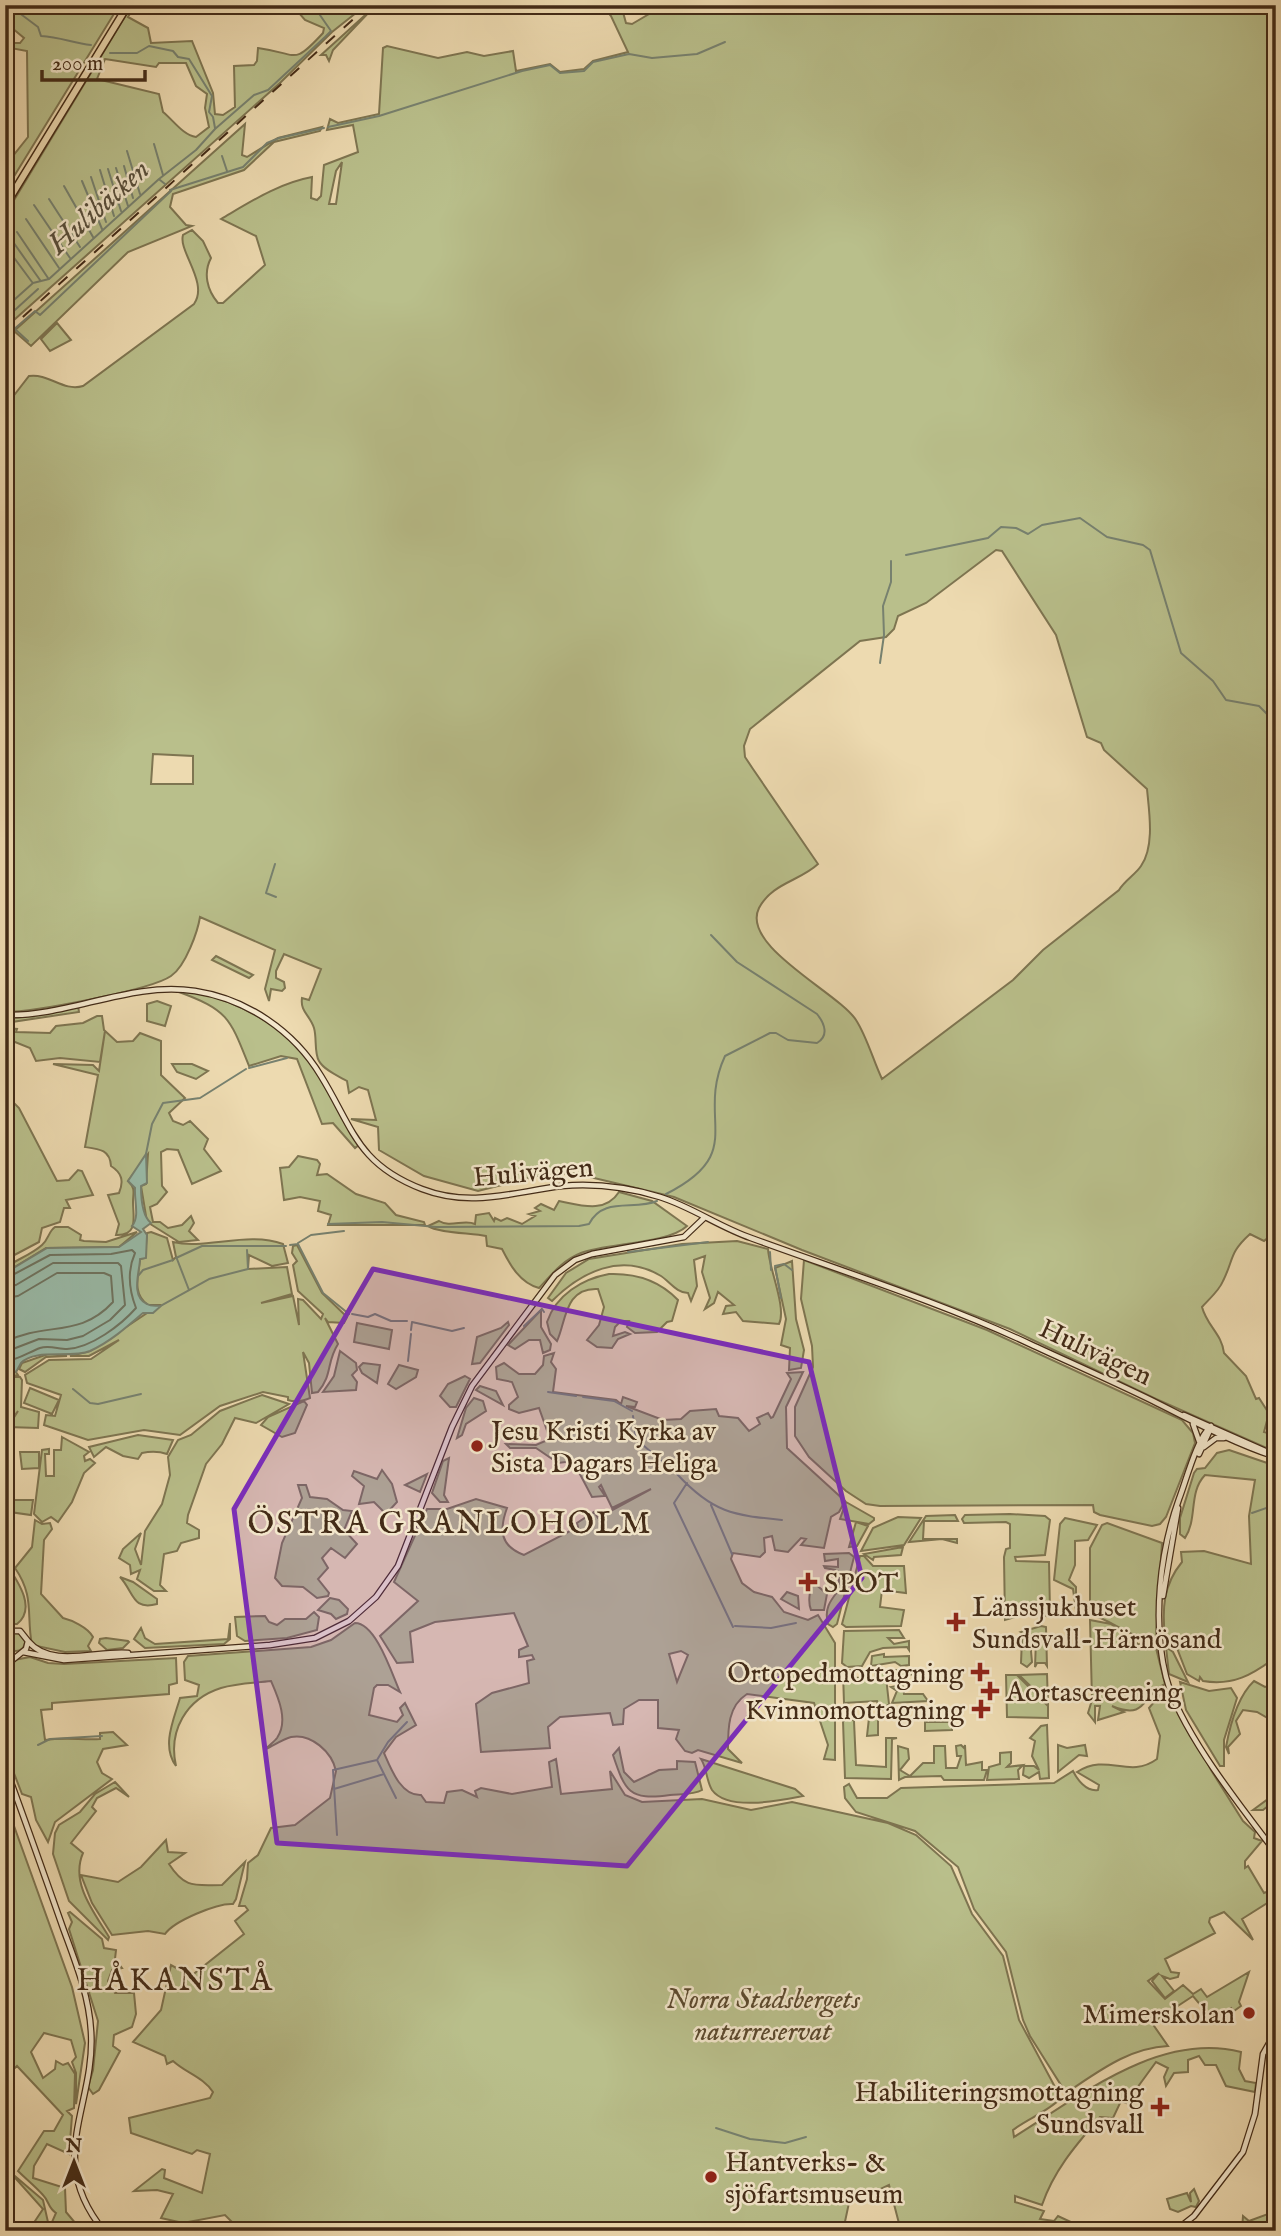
<svg xmlns="http://www.w3.org/2000/svg" width="1281" height="2236" font-family="'IM FELL English',serif">
	<style>
		.green { fill: #b9bf8b; stroke: #7e7551; stroke-width: 2; fill-rule: evenodd }
		.water { fill: #99bba9; stroke: #77816f; stroke-width: 2 }
		.lines { fill: none; stroke-linecap: round; stroke-linejoin: round }
		.shore { stroke: #6e7360; stroke-width: 2 }
		.stream { stroke: #77816f; stroke-width: 2 }
		.secondary-casing { stroke: #432b17; stroke-width: 7 }
		.primary-casing { stroke: #432b17; stroke-width: 9 }
		.secondary { stroke: #f3e7cc; stroke-width: 4.5 }
		.primary { stroke: #eddab0; stroke-width: 6 }
		.rail { stroke: #432b17; stroke-width: 2; stroke-dasharray: 12 12; stroke-linecap: butt }
		.marked { fill: #7b2cbf; fill-opacity: 0.2; stroke: #7b2cbf; stroke-width: 5; stroke-linejoin: round }
		.poi-dot { fill: #8f2418; stroke: #f3e7cc; stroke-width: 2.5 }
		.labels { text-anchor: middle; stroke-width: 5; stroke-linejoin: round; paint-order: stroke }
		.street-label { font-size: 28px; fill: #432b17; stroke: #f3e7cc }
		.poi-label { font-size: 28px; fill: #432b17; stroke: #f3e7cc; text-anchor: start }
		.park-label { font-size: 28px; font-style: italic; fill: #5b492e; stroke: #f3e7cc }
		.water-label { font-size: 30px; font-style: italic; fill: #584f3c; stroke: #f3e7cc }
		.quarter-label { font-size: 32px; letter-spacing: 2px; fill: #432b17; stroke: #f3e7cc }
	</style>
	<rect width="100%" height="100%" fill="#eddab0"/>
	<filter id="stains"><feTurbulence type="fractalNoise" baseFrequency=".00286" numOctaves="4"/><feColorMatrix values="0 0 0 0 .2 0 0 0 0 .09 0 0 0 0 .02 0 0 0 .5 -.17"/></filter>
	<radialGradient id="worn" r=".72"><stop offset=".6" stop-color="#630" stop-opacity="0"/><stop offset="1" stop-color="#630" stop-opacity=".3"/></radialGradient>
	<path class="green" d="M5 5 117 9 5 191V155L12 157 28 137 27 51 5 47V43H20L24 38 12 28Z
		M132 5H135L128 17 148 28 151 43 192 41 213 93 215 114 223 115 235 107 234 66 254 65 257 61 258 48C298 53 292 67 323 33L324 28 305 20 292 5H323L332 14 366 5 332 32 281 82 5 328V215ZM105 59 156 67 159 63H186L196 86 207 94 205 108 209 127 196 137C183 135 174 121 163 112L159 94 97 79Z
		M602 5H621L626 23 632 24 649 14 648 5H1276V1231L1264 1241 1250 1234C1229 1253 1234 1259 1223 1281 1219 1291 1209 1299 1202 1307 1207 1326 1222 1334 1224 1353L1246 1376 1256 1399 1259 1398 1268 1412 1274 1414 1268 1417 1264 1432 1276 1435V1452L1156 1399 1010 1329 802 1250 674 1197 573 1173 537 1176 478 1191 424 1176 379 1150 378 1127 351 1119 376 1120 368 1090 359 1087 349 1093 347 1081C338 1076 324 1070 319 1061 314 1053 317 1038 314 1028 310 1015 300 1012 302 998L309 1000 321 969 284 954 276 971V978L284 982 285 988 282 991 271 989 269 1001 265 989 275 950 200 917C198 930 186 966 171 976 151 990 34 1012 5 1012V407L29 376C49 373 63 392 83 386L194 304C209 283 178 251 183 235L192 230 203 241 211 258C203 273 207 290 218 303H223L265 265 256 236 221 219C250 202 279 183 312 177L311 198 317 200 321 196 324 165 358 152 353 125 327 130 330 119 338 123 379 114 383 48 387 46 438 58 467 52 484 56 513 51 516 71 550 64 560 72 584 69 593 61 628 52 611 16ZM342 162 336 204H329L336 171ZM996 550 1002 551 1056 635 1087 737 1101 743 1104 750 1147 789C1149 811 1155 846 1141 866 1135 875 1125 880 1119 890L1043 950 1013 980 882 1079C873 1060 867 1037 856 1020 839 993 740 946 759 908 772 883 800 881 818 864L753 769 745 757 744 746 750 729 860 641 886 637 894 629 898 616 926 603ZM153 754 193 756V784H151Z
		M373 8 333 50 329 61 326 55H321Z
		M245 124 242 155 247 157 278 138 322 127 320 131 274 142 244 170 173 194 170 207 186 225 192 226 128 252 31 346 14 331Z
		M57 323 71 340 50 351 41 339Z
		M216 956 253 975 249 978 212 960Z
		M194 991C252 1006 297 1034 327 1087 338 1107 345 1127 360 1144L355 1148 333 1123 322 1124 297 1059 281 1056 249 1066C230 1018 228 1010 179 992Z
		M157 1001 171 1006 165 1026 147 1021V1004Z
		M78 1006 79 1012 5 1023V1017Z
		M97 1016H102L104 1030 117 1042 133 1041 140 1033 161 1041V1075L185 1098 169 1113 173 1121 183 1125 190 1121 208 1139 204 1149 221 1171 192 1184 178 1150 167 1149 161 1152 162 1186 167 1192 157 1204 150 1207 153 1222H160L168 1228 182 1225 191 1216 194 1223 189 1231 198 1240 179 1242 147 1222 141 1186 146 1184 148 1154 128 1181C136 1189 133 1192 133 1202 133 1217 139 1236 116 1235L119 1224 108 1195 119 1193C124 1181 122 1173 111 1166 110 1150 100 1149 85 1147L98 1075 53 1064 93 1065 99 1071 105 1031 100 1062 60 1058 36 1061 30 1048 5 1038V1028L17 1029 16 1032 50 1033 56 1026 83 1023Z
		M172 1064H192L208 1071 196 1079 177 1072Z
		M5 1094 19 1108 57 1181 69 1180 78 1170 82 1171 93 1195 66 1200 70 1208H64L60 1222 42 1228 39 1242 5 1260Z
		M298 1156 317 1160 320 1164 317 1175 327 1174 356 1194 385 1203 396 1215 424 1222 425 1225H328L331 1215 318 1211 320 1201 300 1197 284 1200 280 1168 289 1167Z
		M619 1192 652 1201 687 1226C668 1244 607 1243 581 1253 563 1260 552 1274 539 1288 520 1283 510 1265 502 1249L487 1246 486 1236C472 1233 437 1233 428 1226L439 1221C450 1228 464 1219 475 1224L476 1215 489 1213 494 1221 495 1218 501 1221 507 1218 522 1224 535 1216 529 1214 540 1211 535 1208 541 1204 554 1210 559 1201C580 1205 605 1214 619 1192Z
		M55 1227H68L81 1235 80 1240 84 1241 106 1242 137 1232 119 1247 46 1248 5 1273V1268C17 1259 31 1255 42 1245 49 1239 48 1232 55 1227Z
		M151 1232 167 1238 173 1260 176 1257 173 1242C205 1250 247 1231 283 1244L288 1263 272 1266 249 1255 248 1269 287 1267 292 1294 261 1303 293 1296 299 1325 298 1299 303 1300 321 1319 323 1314 298 1291 293 1265 297 1261 292 1253 293 1246 297 1245 322 1293 347 1317 344 1323 328 1322 325 1318 338 1344C326 1363 333 1374 318 1392L312 1393 309 1363 303 1352 310 1398C303 1401 296 1403 288 1400V1397L263 1392 220 1406 180 1435 144 1430 88 1440 44 1425 46 1415 55 1416 61 1395 27 1383 25 1375 49 1360 91 1359 119 1340 89 1356H70L90 1351 159 1305H148C131 1293 139 1274 140 1259L145 1258 147 1233Z
		M737 1241 768 1249C769 1269 787 1308 779 1324L743 1321 736 1312 723 1314 726 1306 734 1305 718 1292 714 1303 705 1309 710 1298 702 1272 705 1256 694 1260 697 1286 691 1301 688 1293C677 1293 670 1282 661 1276 621 1252 581 1272 552 1301L548 1298 566 1273 589 1259 682 1244Z
		M804 1260 987 1330 1182 1420 1193 1433 1195 1443 1166 1517 1160 1524 1152 1526 1100 1515 1094 1512 1093 1505 880 1506 866 1504 846 1491 809 1457 795 1436V1407L813 1367 812 1346 801 1299Z
		M792 1261 796 1319 804 1350 801 1368 789 1370 790 1348 781 1345 786 1319 775 1268Z
		M609 1274C636 1273 660 1281 678 1300L672 1321 667 1322 657 1332 635 1333 627 1327 629 1321H621L615 1327 613 1336 625 1332 630 1334 618 1339 612 1348 597 1347 587 1340 599 1325 604 1307 598 1289C564 1287 566 1323 557 1341L550 1334 547 1322C556 1295 582 1279 609 1274Z
		M541 1310V1327L551 1344 550 1350 543 1353 540 1340H529L515 1349 508 1345Z
		M508 1322 509 1325 480 1363 472 1364 477 1337 501 1328Z
		M357 1323 392 1330 389 1349 354 1342Z
		M340 1351 356 1363 357 1370 352 1375 357 1382 356 1390 323 1392 334 1376Z
		M554 1353 551 1362 556 1369 553 1392 616 1400 621 1404 623 1397 637 1402 635 1407 626 1406 663 1420 681 1419 690 1411 716 1409 719 1416 738 1418 749 1431 760 1424 757 1418 768 1413 771 1418 773 1417 791 1379 787 1373 803 1372 786 1407 787 1448 845 1501 839 1512 831 1517 824 1548 801 1545 806 1539 801 1538 788 1552 775 1550 772 1536 764 1538 765 1552 760 1557 733 1553 731 1559 742 1583 754 1592 772 1597 784 1612 808 1620 818 1615 835 1643V1760L824 1759 828 1745 814 1703 747 1694C728 1706 728 1728 728 1749L742 1763 698 1750 692 1753 685 1751 676 1739 679 1730 658 1728V1700H639L624 1709 623 1724 613 1725 610 1713 560 1717 548 1727 550 1748 481 1752 476 1704 492 1693 529 1683 527 1661 534 1659 532 1655 519 1657V1650L528 1646 514 1613 435 1622 410 1632 413 1662 397 1663 380 1636 418 1601 394 1582 427 1509H447L476 1499 507 1508C499 1530 500 1546 524 1555L578 1527 577 1523 594 1512 598 1518 651 1489 612 1508 601 1485 599 1487 605 1496 592 1497 573 1461 558 1463 536 1448H510L506 1444 536 1445 550 1439 539 1408 519 1413 509 1409V1405L518 1397 512 1382 497 1379 496 1367 504 1363 519 1374H535L543 1365 544 1356ZM681 1651 688 1655 677 1682 669 1654Z
		M48 1354 67 1356 46 1357 25 1372 19 1369 22 1363Z
		M363 1363 380 1365 377 1383 362 1373 359 1367Z
		M399 1365 418 1370 416 1377 396 1389 388 1384Z
		M5 1367 13 1368 18 1375 7 1377H20L22 1380 21 1407 39 1412 38 1428 8 1427 18 1411 5 1428Z
		M465 1376 470 1379 456 1407H450L440 1396 448 1384Z
		M480 1386 496 1391 503 1405 476 1390Z
		M30 1388 59 1400 52 1414 24 1403Z
		M262 1395 289 1404 256 1423 235 1418 222 1444 206 1464 188 1515 187 1523 199 1530V1538L181 1543 177 1551 164 1554 160 1585 166 1591H154L137 1579 140 1570 131 1574 130 1565 119 1558 123 1549 141 1533 135 1549 141 1565 145 1531 162 1504 170 1475 168 1457 178 1440 191 1435 220 1411Z
		M474 1398 483 1401 486 1411 466 1424 462 1435 457 1438 466 1408Z
		M304 1401 307 1405 295 1433 282 1437 261 1425 268 1417Z
		M138 1435 173 1440 167 1454C158 1451 152 1451 142 1453L138 1459 123 1456 106 1447 94 1457 89 1447Z
		M62 1437 89 1452 84 1456 85 1461 90 1459 95 1463 84 1473 72 1502 58 1522 51 1517 42 1522 34 1514 42 1450 49 1449V1454H45L46 1476H54V1450H61Z
		M1229 1450 1276 1466V1657C1252 1675 1233 1686 1203 1681L1200 1677 1199 1681 1187 1674 1175 1643 1165 1638C1162 1609 1163 1585 1182 1562L1181 1552 1204 1551 1251 1564 1249 1516 1255 1480 1205 1475C1188 1493 1198 1518 1185 1538L1180 1534V1518L1194 1473 1197 1469 1205 1468 1217 1453Z
		M20 1452H39V1468L22 1469Z
		M449 1458 444 1495 448 1502H440L432 1493 443 1461Z
		M382 1470 392 1484 397 1502 386 1514 374 1502 359 1504 364 1486 352 1476 354 1471 377 1479Z
		M427 1474 420 1492 405 1485Z
		M298 1485H306L310 1497 327 1499 343 1510 352 1511 344 1530 357 1544 345 1558 331 1548 322 1558 328 1568 318 1579 329 1593 328 1596 317 1598 303 1587 282 1586 275 1578 282 1543 302 1498Z
		M9 1500H33L31 1515 10 1512Z
		M846 1502 874 1518V1520L869 1524 840 1519Z
		M1010 1514 1045 1516 1050 1520 1045 1555 1015 1557 1016 1561 1049 1562 1050 1611 1046 1616 1032 1612 1005 1620 1004 1557 1006 1549 1010 1548V1524L1006 1522 964 1523 962 1519 965 1515Z
		M955 1515 958 1521H924L923 1539H957V1543L942 1539 909 1542 926 1516Z
		M898 1517 921 1518 904 1545 861 1551 873 1528Z
		M1065 1518 1097 1525 1088 1540 1075 1541V1565L1069 1580 1076 1587V1610L1073 1589 1054 1580 1060 1524Z
		M35 1520 42 1524 50 1523 52 1529 44 1540 41 1594 63 1618C71 1620 88 1627 93 1637L88 1646 91 1651 65 1652 32 1645C26 1615 35 1597 15 1568L32 1547Z
		M856 1522 868 1526 857 1546 849 1547Z
		M1107 1523 1162 1543 1156 1639C1134 1641 1114 1621 1090 1614V1548L1102 1525Z
		M903 1547 901 1555 874 1557 873 1560 864 1554Z
		M849 1553 854 1557 837 1624 833 1627 828 1624C824 1609 830 1601 838 1591L839 1578 835 1570 825 1568 824 1566 838 1567V1559L825 1561 824 1554Z
		M860 1556H864L873 1566H904L906 1593 882 1590 880 1607 904 1610 901 1626 846 1627 842 1624Z
		M5 1562C20 1584 36 1609 17 1624H5V1611L13 1614 5 1609Z
		M120 1577 133 1582 157 1599V1604C132 1611 134 1592 120 1577Z
		M814 1583 827 1594 824 1610H811C808 1603 809 1589 814 1583Z
		M787 1592 798 1596 799 1609 781 1599Z
		M330 1598 339 1600 348 1609 347 1614 336 1619 331 1614 318 1610Z
		M314 1612 319 1617 317 1630 287 1638 245 1641 237 1636 235 1617 265 1616 269 1622 277 1625 285 1619H306Z
		M1090 1620 1111 1624 1138 1644 1156 1648 1165 1684C1142 1694 1148 1721 1112 1706L1124 1712 1098 1720 1100 1706H1095V1722L1088 1713 1092 1700Z
		M230 1623V1639L224 1644 145 1648 134 1639 141 1628 145 1638 155 1644 228 1639Z
		M355 1623C376 1623 392 1674 400 1692L388 1685H377L374 1688 369 1715 397 1722 403 1715 400 1708 405 1703 416 1725 396 1737 384 1753C391 1769 401 1796 421 1795L426 1802 444 1803 447 1792 462 1790 477 1797 475 1791 481 1788 512 1794 552 1787 549 1762 556 1759 561 1794 612 1789 610 1771 625 1795 642 1802 702 1799 751 1810 792 1802 888 1823 916 1835 951 1866 972 1914 1003 1956 1019 2020 1061 2098C1049 2111 1027 2119 1013 2130L1014 2137C1079 2097 1159 2031 1241 2052L1239 2069 1245 2081 1256 2083 1255 2092 1226 2086 1216 2065H1205L1199 2056 1188 2060V2072L1174 2073 1166 2086 1164 2077 1168 2068 1156 2062 1126 2103 1121 2101 1113 2118 1100 2117C1076 2145 1054 2170 1042 2205L1015 2196V2202L1044 2211 1040 2219 1054 2221 1058 2216 1090 2231H901L889 2185 868 2195 850 2198 843 2231H241L225 2215 183 2223 161 2218 173 2194 157 2190 134 2191 162 2169 165 2170 164 2178 202 2193 210 2154 197 2150 192 2154 131 2133 129 2118 210 2098 213 2092C203 2077 186 2073 173 2061L167 2064 165 2056 133 2042 161 2010 171 1965 191 1976 244 1934 235 1921 248 1910 245 1906H239L247 1879 248 1863 258 1855 271 1828 295 1825 330 1798 336 1771C332 1752 311 1733 291 1737 283 1739 273 1746 266 1749 268 1746 274 1742 277 1738 289 1721 278 1697 271 1681 254 1683 237 1683 221 1688 186 1699 168 1731 176 1766 161 1746 174 1719 180 1698L197 1696 199 1685 185 1680 184 1662 188 1656 311 1647 331 1640Z
		M1041 1626 1046 1627 1047 1666 1045 1663H1037L1035 1667 1036 1640 1021 1632Z
		M899 1630 904 1638H888L894 1644 909 1641V1650L907 1647 883 1648 870 1652 862 1666 847 1667 842 1663 844 1631Z
		M7 1642a9 9 0 1 1 18 0a9 9 0 1 1-18 0Z
		M106 1638 128 1641 129 1642 123 1648 107 1650 99 1643 100 1639Z
		M1022 1638 1030 1640 1032 1662 1027 1667 1021 1663Z
		M1166 1647 1173 1652 1188 1682 1169 1674Z
		M884 1654V1657L909 1656V1665L901 1666 895 1662 871 1666 872 1656Z
		M30 1657 48 1663 64 1664 176 1658 177 1683 169 1685V1694L52 1703V1709L41 1710 45 1740C65 1737 81 1740 100 1739V1733L113 1732 127 1745 103 1749 97 1762 102 1773 112 1779 55 1822 48 1842 36 1820 31 1797 22 1794 5 1750V1675L14 1660Z
		M846 1670H851L847 1677 875 1679V1670H914V1673L907 1677H886L889 1704 880 1712 877 1701 844 1703 843 1673Z
		M1047 1674 1048 1703 1019 1675Z
		M1006 1675H1017L1048 1706V1718L1007 1717Z
		M1254 1681 1265 1687 1276 1684V1723L1257 1712 1243 1710 1236 1721 1240 1734 1228 1747 1229 1754 1226 1747C1230 1725 1237 1697 1254 1681Z
		M1180 1682 1209 1691 1231 1688 1237 1698 1224 1740V1766H1220L1186 1710Z
		M903 1685 904 1694H923L928 1701 892 1703 897 1691 891 1687Z
		M1167 1687 1211 1770 1243 1821 1255 1832 1254 1838 1262 1841 1245 1861V1868L1248 1866 1264 1893 1269 1891 1276 1907 1269 1902 1242 1919 1253 1940 1224 1912 1210 1918 1209 1922 1215 1933 1165 1959 1171 1972 1179 1973 1178 1977 1170 1979 1162 1976 1174 1991 1165 1998 1152 1981 1159 1973 1148 1981 1165 1999 1183 1985 1193 1994 1201 1989 1207 1997 1249 1972 1239 2002 1241 2006 1234 2011 1231 2008 1212 2019 1193 1996 1152 2023 1168 2046C1128 2048 1098 2072 1066 2093L1030 2036 1023 2020 1006 1952 974 1909 958 1867 915 1831 856 1812 845 1798 844 1787 849 1784 857 1798H887L901 1788 1054 1783 1073 1771C1077 1779 1086 1792 1098 1790L1099 1785 1077 1772C1108 1752 1128 1780 1157 1759L1160 1736 1149 1708Z
		M850 1718 854 1721 856 1765 886 1767V1738H897L892 1739 891 1779 845 1778 843 1721Z
		M869 1718H878V1735L867 1736Z
		M925 1722H952V1730L925 1731Z
		M1047 1725 1049 1778 1040 1779 1039 1772 1029 1778 1023 1775 1024 1766H1034L1039 1770 1032 1756 1035 1741 1030 1738 1041 1726Z
		M961 1745 964 1748 965 1745 966 1765 982 1762V1770H987L984 1780H944L941 1776 905 1777 899 1780 898 1746 908 1749 909 1759 900 1770 910 1776 923 1763H934V1746H945L946 1768H957L961 1756H957L956 1746Z
		M1058 1745 1067 1748 1085 1745 1087 1756 1079 1755 1058 1772Z
		M619 1748 624 1772 634 1782 659 1770 677 1769V1761L695 1762 702 1790C694 1795 680 1794 670 1795 629 1801 625 1791 613 1755Z
		M1011 1752V1763L1007 1767 1023 1765 1018 1770 1019 1779 987 1780 989 1767 1000 1764V1753Z
		M701 1759 795 1789 803 1796C782 1800 728 1812 712 1790 706 1780 707 1768 701 1759Z
		M115 1782 129 1797 116 1788 97 1798 92 1807 96 1811 71 1843 83 1853C70 1883 94 1912 109 1937L108 1940 69 1901 53 1854 55 1833 59 1825 80 1812 95 1794Z
		M1276 1793V1833L1270 1825 1273 1818 1268 1806 1263 1810H1253Z
		M5 1801 72 1987 85 2043 76 2104V2073L72 2062 76 2057 71 2040 44 2033 31 2052 43 2078 55 2069 56 2061 63 2065 68 2063 75 2074 74 2108 67 2111 72 2116 69 2154 47 2144 34 2166 33 2178 65 2188 66 2212 77 2225 73 2231H54L52 2222 56 2213C48 2208 49 2201 43 2195 35 2186 26 2179 18 2171L44 2131H54L63 2115 17 2066 5 2077Z
		M166 1840 168 1852 185 1853 169 1864C185 1889 195 1885 222 1885L245 1862 236 1899 233 1904C217 1903 174 1921 165 1934L148 1931 112 1935 92 1903 81 1875 118 1882 141 1867Z
		M70 1912 102 1939 104 1948 116 1950 115 1959 122 1968 112 1970 108 1981 115 1993H134L136 2014 132 2027 114 2035 113 2046 120 2051 99 2090 93 2094 88 2087 93 2070 98 2021 69 1929 72 1922 68 1913Z
		M9 2171 43 2200 50 2231H36L33 2224 43 2209Z
		M1194 2189 1199 2201 1196 2207 1191 2206 1178 2212 1170 2209 1167 2199 1187 2193 1191 2202 1190 2193Z
		M1276 2211V2231H1242L1243 2216 1249 2221Z"/>
	<path class="water" d="M146 1154 147 1183 141 1186C141 1198 142 1216 151 1223L143 1229 147 1235 146 1258 140 1259C140 1271 130 1296 147 1304 152 1307 158 1305 161 1306L153 1313H143C127 1327 110 1342 90 1351 71 1359 35 1348 21 1363 19 1366 18 1369 16 1372L5 1367V1273L47 1248 119 1247 141 1232 132 1226C140 1217 134 1200 135 1188L128 1181Z"/>
	<g class="lines">
		<path class="shore" d="M5 1279 50 1255 111 1254 132 1250 135 1253C127 1271 129 1290 136 1308 121 1325 91 1348 67 1349 58 1349 49 1345 40 1348 29 1352 16 1361 5 1361
			M5 1287 16 1285 53 1263H118L121 1266 125 1305 110 1320 83 1336 67 1340 39 1339 5 1352
			M5 1298 18 1296 57 1273H104L111 1276 113 1302C79 1339 46 1321 5 1342"/>
		<path class="stream" d="M16 5 18 12 38 27 41 36C60 37 73 43 91 45
			M110 53H137L149 46 173 51 178 57 189 59 212 96 209 112 213 117 215 128
			M328 127 379 116 522 71 550 65 560 73 584 71 593 62 629 54 652 58 697 54 725 42
			M154 144 163 175
			M127 151 140 194
			M222 156 227 171
			M124 166 133 198
			M116 168 128 206
			M108 169 121 211
			M100 170 114 216
			M91 177 106 222
			M160 180 165 184
			M82 181 102 229
			M64 186 93 237
			M170 190 243 167 267 143 279 138 324 128
			M49 199 80 247
			M34 205 70 258
			M26 219 59 268
			M17 232 48 278
			M11 239 40 280
			M12 255 32 282
			M5 308 33 283 49 279 159 179 196 150 215 129 254 95 268 90 325 37 331 31 313 5
			M5 319 38 289
			M16 330 28 341
			M5 337 35 311 40 315 171 191
			M906 555 988 538 1001 527 1016 528 1028 534 1042 525 1080 518 1107 537 1143 545 1150 550 1181 653 1213 681 1226 700 1259 706 1276 723
			M880 663 884 635 883 606 891 582V561
			M275 864 266 893 276 897
			M249 1068 287 1058
			M146 1154 152 1124 163 1103 200 1098 246 1069
			M666 1194C749 1152 695 1121 725 1056L770 1033H776L788 1040 817 1043C829 1036 825 1024 817 1014L737 962 711 935
			M328 1224 382 1222 436 1227 579 1226 589 1224C603 1196 634 1211 657 1201
			M298 1243 311 1235 344 1231
			M290 1245 298 1244 323 1293 349 1314
			M628 1252 708 1242
			M770 1252 771 1270
			M176 1258 202 1246H286
			M177 1259 189 1290
			M138 1276 143 1270 173 1260
			M781 1298 775 1266 784 1264 792 1270
			M162 1305 209 1279 248 1269 247 1250
			M352 1314 368 1317 375 1314 391 1321H407
			M524 1326 542 1309 544 1312
			M411 1330 412 1322 452 1331 464 1328
			M408 1361 411 1334
			M73 1389 90 1403 98 1404 141 1394
			M548 1392 576 1396
			M583 1397 614 1401 632 1411
			M633 1416 636 1439 673 1471
			M677 1474C713 1513 733 1515 782 1520
			M687 1483 674 1503 733 1627
			M711 1505 732 1554
			M1252 1513 1275 1505
			M735 1626 771 1628 796 1623
			M38 1745 50 1739 102 1736
			M334 1789 384 1774
			M396 1798 377 1760 388 1742 407 1722
			M337 1835 333 1770 377 1760
			M716 2128 750 2139 785 2143 806 2137"/>
		<g class="secondary-casing">
			<path id="secondary" d="M5 1015C69 1017 130 981 195 991 247 999 294 1031 321 1076 353 1128 357 1164 422 1189 471 1208 513 1192 562 1186 596 1183 627 1187 660 1197 692 1207 719 1227 751 1238 844 1272 940 1302 1030 1344 1071 1363 1112 1381 1153 1401 1193 1421 1233 1443 1276 1457
				M1184 1415 1272 1454
				M1193 1424 1199 1441
				M1211 1426C1197 1438 1186 1481 1179 1499 1160 1552 1152 1621 1166 1677 1180 1731 1242 1808 1276 1853
				M1204 1447 1216 1438H1224
				M1199 1454 1210 1430
				M1163 1596 1178 1508
				M5 1631H20L28 1641 26 1649 5 1666
				M5 1640 12 1631
				M28 1641C51 1669 97 1650 128 1653
				M5 1644V1662
				M23 1652 64 1660 270 1645 315 1638 349 1621 376 1597 398 1566 452 1427 472 1386 555 1275 575 1260 592 1254 684 1237 704 1218
				M5 1766C25 1820 44 1874 63 1928 75 1961 89 1995 91 2031 96 2106 44 2158 104 2231
				M1175 2231 1194 2216 1243 2152 1255 2114 1263 2054 1276 2031"/>
		</g>
		<g class="primary-casing">
			<path id="primary" d="M5 206 128 5"/>
		</g>
		<use href="#secondary" class="secondary"/>
		<use href="#primary" class="primary"/>
		<path class="rail" d="M5 333 369 5"/>
	</g>
	<path class="marked" d="M373 1269 809 1362 862 1578 627 1866 277 1843 234 1509Z"/>
	<g class="poi-dot">
		<circle cx="477" cy="1446" r="7"/>
		<path d="M804.5 1571.5h7v7h7v7h-7v7h-7v-7h-7v-7h7z"/>
		<path d="M952.5 1611.5h7v7h7v7h-7v7h-7v-7h-7v-7h7z"/>
		<path d="M976.5 1661.5h7v7h7v7h-7v7h-7v-7h-7v-7h7z"/>
		<path d="M986.5 1680.5h7v7h7v7h-7v7h-7v-7h-7v-7h7z"/>
		<path d="M977.5 1698.5h7v7h7v7h-7v7h-7v-7h-7v-7h7z"/>
		<circle cx="1249" cy="2013" r="7"/>
		<path d="M1156.5 2096.5h7v7h7v7h-7v7h-7v-7h-7v-7h7z"/>
		<circle cx="711" cy="2177" r="7"/>
	</g>
	<g class="labels">
		<g class="street-label">
			<text transform="translate(533 1171) rotate(-5)" y="10">Hulivägen</text>
			<text transform="translate(1096 1351) rotate(25)" y="10">Hulivägen</text>
		</g>
		<g class="poi-label">
			<text x="491" y="1440">Jesu Kristi Kyrka av<tspan x="491" dy="32">Sista Dagars Heliga</tspan></text>
			<text x="824" y="1592">SPOT</text>
			<text x="972" y="1616">Länssjukhuset<tspan x="972" dy="32">Sundsvall-Härnösand</tspan></text>
			<text x="964" y="1682" text-anchor="end">Ortopedmottagning</text>
			<text x="1006" y="1701">Aortascreening</text>
			<text x="965" y="1719" text-anchor="end">Kvinnomottagning</text>
			<text x="1235" y="2023" text-anchor="end">Mimerskolan</text>
			<text x="1144" y="2101" text-anchor="end">Habiliteringsmottagning<tspan x="1144" dy="32">Sundsvall</tspan></text>
			<text x="725" y="2171">Hantverks- &amp;<tspan x="725" dy="32">sjöfartsmuseum</tspan></text>
		</g>
		<g class="park-label">
			<text x="763" y="2008">Norra Stadsbergets<tspan x="763" dy="32">naturreservat</tspan></text>
		</g>
		<g class="water-label">
			<text transform="translate(98 206) rotate(-42)" y="10">Hulibäcken</text>
		</g>
		<g class="quarter-label">
			<text x="450" y="1533">ÖSTRA GRANLOHOLM</text>
			<text x="175" y="1990">HÅKANSTÅ</text>
		</g>
	</g>
	<rect width="1281" height="2236" fill="none" stroke="#eddab0" stroke-width="28"/>
	<rect x="7" y="7" width="1267" height="2222" fill="none" stroke="#432b17" stroke-width="3.5"/>
	<rect x="14" y="14" width="1253" height="2208" fill="none" stroke="#432b17" stroke-width="2"/>
	<g transform="translate(74 2162)" stroke="#f3e7cc" stroke-width="5" paint-order="stroke">
	<path d="M0-5L12 26L0 18L-12 26Z" fill="#432b17"/>
	<text y="-10" font-size="19" font-weight="bold" text-anchor="middle" fill="#432b17">N</text>
	</g>
	<path d="M42 70v10h103v-10" fill="none" stroke="#432b17" stroke-width="3.5"/>
	<text x="52" y="70" font-size="21" fill="#432b17" stroke="#f3e7cc" stroke-width="5" paint-order="stroke">200 m</text>
	<rect width="100%" height="100%" filter="url(#stains)"/>
	<rect width="100%" height="100%" fill="url(#worn)"/>
</svg>
